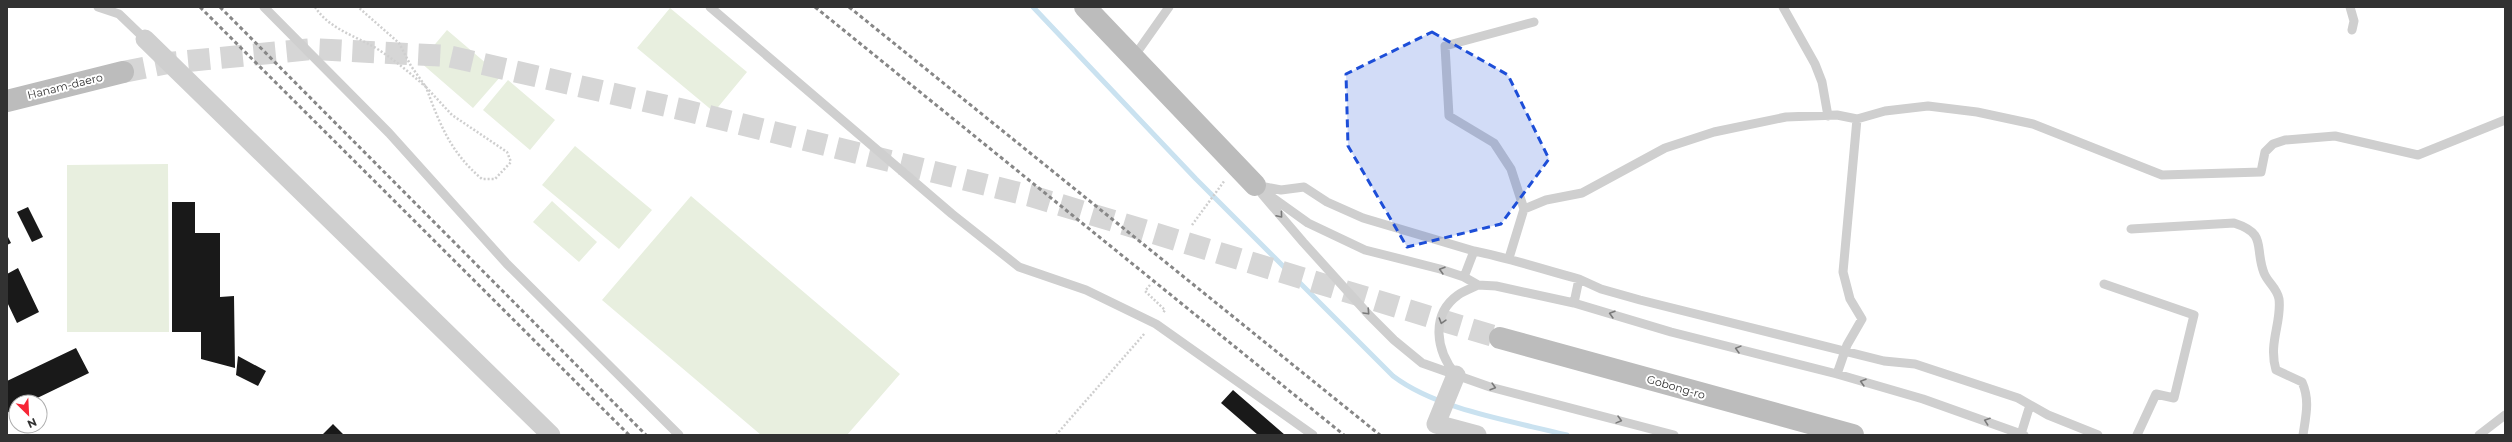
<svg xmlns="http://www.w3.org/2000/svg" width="2512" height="442" font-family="Montserrat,sans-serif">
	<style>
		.green { fill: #e8efdf }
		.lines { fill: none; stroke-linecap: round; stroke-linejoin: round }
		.stream { stroke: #cae2f0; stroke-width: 5 }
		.building { fill: #191919 }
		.secondary-tunnel { stroke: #d6d6d6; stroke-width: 22; stroke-dasharray: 22 11; stroke-linecap: butt }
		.path { stroke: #cfcfcf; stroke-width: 2.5; stroke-dasharray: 2 2; stroke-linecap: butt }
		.lane { stroke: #cfcfcf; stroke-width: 9 }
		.street { stroke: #cfcfcf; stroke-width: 19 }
		.secondary { stroke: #bcbcbc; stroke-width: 22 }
		.rail { stroke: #878787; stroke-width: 3; stroke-dasharray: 4 3; stroke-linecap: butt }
		.oneway { stroke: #797979 }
		.marked { fill: #1d4ed8; fill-opacity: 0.2; stroke: #1d4ed8; stroke-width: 3; stroke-dasharray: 8 5; stroke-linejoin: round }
		.labels { text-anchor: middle; stroke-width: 4; stroke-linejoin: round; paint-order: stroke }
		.street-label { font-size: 11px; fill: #323232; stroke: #fff }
	</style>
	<rect width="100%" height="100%" fill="#fff"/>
	<path class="green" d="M670 8 747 72 714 112 637 48Z
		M447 30 501 76 473 108 420 62Z
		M508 80 555 120 530 150 483 110Z
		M575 146 652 210 619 249 542 185Z
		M168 164 169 332H67V165Z
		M691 196 900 374 847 435H761L602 300Z
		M552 201 597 242 579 262 533 222Z"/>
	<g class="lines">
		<path class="stream" d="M1033 7 1196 179 1393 376C1438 410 1512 421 1567 435"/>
	</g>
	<path class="building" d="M172 202H195V233H220V297L234 296 235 368 201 359V332H172Z
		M28 207 43 237 32 242 17 212Z
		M7 235 11 243 7 245Z
		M18 268 39 312 17 323 7 302V274Z
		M76 348 89 373 29 402H16V408L7 413V381Z
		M238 356 266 371 258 386 236 375Z
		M1233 390 1285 435H1258L1221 403Z
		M333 424 344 435H322Z"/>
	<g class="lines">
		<path class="secondary-tunnel" d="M123 72 168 63 312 49 448 56 684 110 1031 196 1500 338"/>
		<path class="path" d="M315 7C330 30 357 36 379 50 396 61 411 74 426 87L411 66 399 43 358 7
			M426 87 452 115 507 152 511 162 495 179H482C451 153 440 125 426 87Z
			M1192 225 1225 180
			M1150 285 1145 291 1165 310 1163 313
			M1056 435 1145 333"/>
		<path class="lane" d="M98 7 119 14 145 39
			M264 7 389 133 507 264 679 435
			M710 7 952 214 1019 267 1086 290 1156 324 1313 435
			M1783 7 1815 64 1822 82 1828 116
			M2350 7 2354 21 2352 30
			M1133 58 1169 7
			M1255 185 1308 223 1365 250 1440 269 1464 277 1478 285 1496 286 1574 303 1671 332 1837 374 1923 399 2024 435
			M1260 186 1281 190 1304 187 1327 202 1363 218 1474 251
			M1262 194 1303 242 1369 315 1394 340 1422 363 1490 387 1674 435
			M1524 209 1546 200 1582 193 1665 148 1714 132 1786 117 1837 115 1857 119 1885 111 1928 106 1977 112 2033 124 2162 175 2261 172 2265 152 2273 144 2285 140 2335 136 2418 155 2505 120
			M2131 229 2234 223C2268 234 2254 247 2264 273 2268 283 2277 288 2279 299 2282 322 2268 343 2276 370L2302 382C2310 400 2306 415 2303 435
			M1509 258 1524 209 1511 169 1494 143 1449 116 1445 46 1534 22
			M1464 277 1474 251C1510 258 1544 270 1579 279L1574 303
			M1579 279 1601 289 1640 300 1884 361 1915 364 2018 398 2048 415 2098 435
			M2104 284 2194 315 2174 398 2156 394 2137 435
			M1837 374 1847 345 1862 319 1850 299 1843 272 1857 119
			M1456 375C1436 351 1430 315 1458 295 1464 291 1472 288 1478 285
			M2021 434 2030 405
			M2479 435 2505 415"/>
		<path class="street" d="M145 39 551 435
			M1456 375 1436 424 1477 435"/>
		<path class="secondary" d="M1085 7 1255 185
			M7 101 123 72
			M1500 338 1853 435"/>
		<path class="rail" d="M200 7 629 435
			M220 7 646 435
			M815 7 1344 435
			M849 7 1380 435"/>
	</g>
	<defs><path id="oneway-chevron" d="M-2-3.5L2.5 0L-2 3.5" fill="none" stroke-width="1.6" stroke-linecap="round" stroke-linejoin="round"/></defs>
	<g class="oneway">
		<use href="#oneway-chevron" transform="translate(1280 215) rotate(50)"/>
		<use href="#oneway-chevron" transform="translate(1442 270) rotate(-164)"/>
		<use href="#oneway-chevron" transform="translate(1367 312) rotate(47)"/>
		<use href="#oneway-chevron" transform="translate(1612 314) rotate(-164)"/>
		<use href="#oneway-chevron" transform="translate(1442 321) rotate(107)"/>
		<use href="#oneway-chevron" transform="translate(1738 349) rotate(-165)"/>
		<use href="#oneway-chevron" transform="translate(1863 382) rotate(-164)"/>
		<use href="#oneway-chevron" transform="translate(1493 387) rotate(16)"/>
		<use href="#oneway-chevron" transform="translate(1619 420) rotate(15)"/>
		<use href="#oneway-chevron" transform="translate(1987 421) rotate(-161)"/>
	</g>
	<path class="marked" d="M1432 32 1508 75 1549 159 1501 224 1407 247 1348 146 1346 74Z"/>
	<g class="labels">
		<g class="street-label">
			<text transform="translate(65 86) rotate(-14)" y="4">Hanam-daero</text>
			<text transform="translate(1676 387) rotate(16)" y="4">Gobong-ro</text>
		</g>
	</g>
	<rect width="2512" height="442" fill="none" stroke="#323232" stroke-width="16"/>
	<g transform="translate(28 414) rotate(156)"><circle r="19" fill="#ffffff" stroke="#adadad"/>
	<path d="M0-3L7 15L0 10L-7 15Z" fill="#f72636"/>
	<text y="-6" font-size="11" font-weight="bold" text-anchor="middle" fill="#323232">N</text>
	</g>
</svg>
